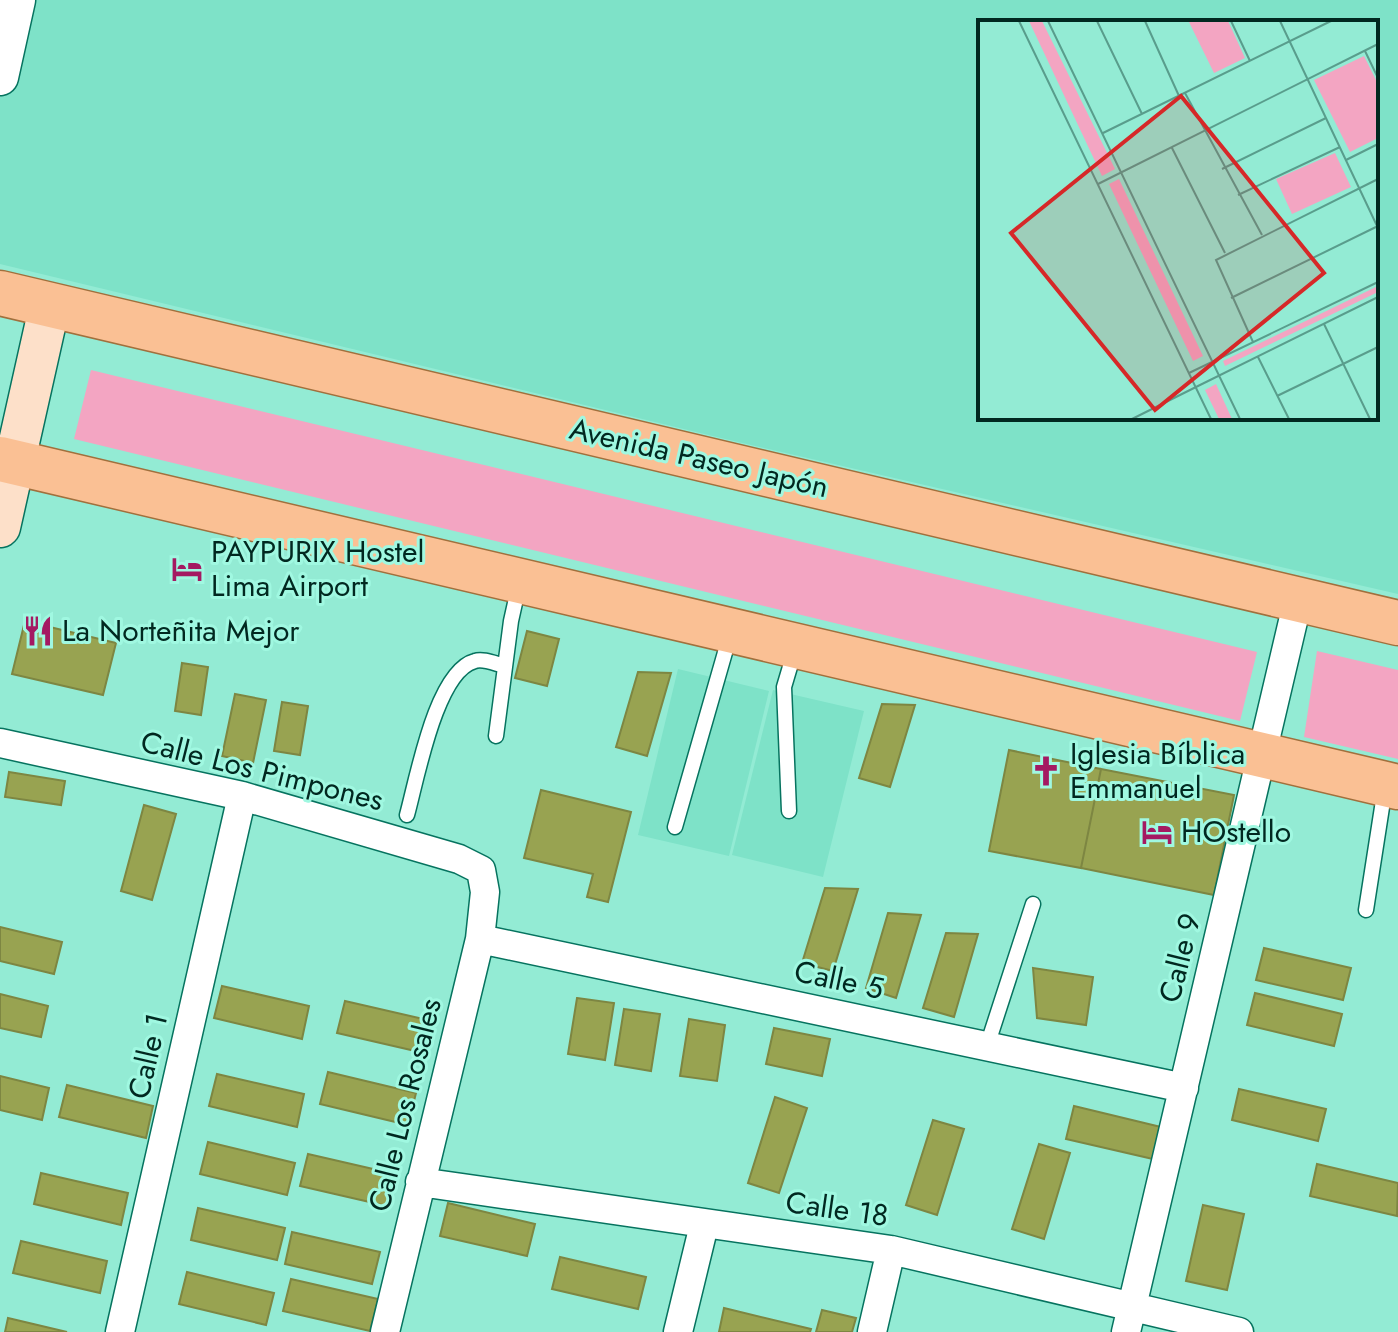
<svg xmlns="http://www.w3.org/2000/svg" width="1398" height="1332" font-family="Jost,sans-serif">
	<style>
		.built { fill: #7ee2c8; fill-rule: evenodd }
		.green { fill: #f3a5c2 }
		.building { fill: #98a351; stroke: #7d8642; stroke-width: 2 }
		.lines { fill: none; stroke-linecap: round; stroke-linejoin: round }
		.service-casing { stroke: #06735f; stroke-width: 17 }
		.minor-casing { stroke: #06735f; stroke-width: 31 }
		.tertiary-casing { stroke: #06735f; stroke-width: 39 }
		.secondary-casing { stroke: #06735f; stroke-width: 43 }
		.primary-casing { stroke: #a1703d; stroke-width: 47 }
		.service { stroke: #fff; stroke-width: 14 }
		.minor { stroke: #fff; stroke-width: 28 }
		.tertiary { stroke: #fff; stroke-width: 36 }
		.secondary { stroke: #fde0c9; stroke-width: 40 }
		.primary { stroke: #fac094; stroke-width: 44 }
		.labels { text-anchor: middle; stroke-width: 6; stroke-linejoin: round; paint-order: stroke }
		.street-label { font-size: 30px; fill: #012820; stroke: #a0f8e1 }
		.poi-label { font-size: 30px; fill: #012820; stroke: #a0f8e1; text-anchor: start }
		.inset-road { fill: none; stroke: #599d8c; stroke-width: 2 }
		.view { fill: #d62828; fill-opacity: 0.15; stroke: #d62828; stroke-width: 4 }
		.inset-edge { fill: none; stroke: #012820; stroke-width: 4 }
	</style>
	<rect width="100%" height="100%" fill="#93ebd4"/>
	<path class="built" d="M0 0H1398V594L721 438 0 264ZM980 22H1376V418H980Z
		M678 669 769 691 729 856 638 835Z
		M773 690 864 711 823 877 732 855Z"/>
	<path class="green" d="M91 370 1257 652 1240 721 74 439Z
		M1317 651 1398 670V759L1304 737Z"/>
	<path class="building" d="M25 621 116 643 103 695 12 674Z
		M527 631 559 639 547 686 515 678Z
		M182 663 208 667 201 715 175 711Z
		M638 672 671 673 647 756 616 747Z
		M235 694 266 700 253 763 222 756Z
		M282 702 308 706 300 755 274 751Z
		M882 704 915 705 890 787 859 778Z
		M1009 750 1101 769 1081 868 989 851Z
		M1101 769 1234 795 1214 895 1081 868Z
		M9 772 65 781 61 805 5 797Z
		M541 790 631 812 608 902 587 897 593 874 524 858Z
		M144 805 176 814 152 900 121 891Z
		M825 888 858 889 833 971 802 963Z
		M888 913 921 915 896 998 866 988Z
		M0 927 62 942 54 974 0 961Z
		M946 933 978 934 954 1017 923 1008Z
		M1264 948 1351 968 1343 1000 1256 980Z
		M1033 968 1093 977 1086 1025 1037 1018Z
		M222 986 309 1006 302 1039 214 1018Z
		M1255 993 1342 1014 1334 1046 1247 1025Z
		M0 994 48 1006 41 1037 0 1028Z
		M577 998 614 1003 605 1060 568 1054Z
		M345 1001 432 1021 424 1053 337 1033Z
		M624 1009 660 1014 651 1071 615 1065Z
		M689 1019 725 1025 717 1081 680 1076Z
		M774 1028 830 1039 822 1076 766 1064Z
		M328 1072 416 1093 408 1125 320 1104Z
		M217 1074 304 1094 297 1127 209 1106Z
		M0 1076 49 1088 42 1120 0 1110Z
		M67 1085 153 1106 146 1138 59 1117Z
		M1239 1089 1326 1109 1318 1141 1232 1120Z
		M775 1097 807 1108 779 1193 748 1183Z
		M1074 1106 1161 1127 1153 1159 1066 1139Z
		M933 1120 964 1129 937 1215 906 1205Z
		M208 1142 295 1163 287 1195 200 1174Z
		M1039 1144 1070 1153 1044 1239 1012 1229Z
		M308 1154 395 1174 387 1206 300 1186Z
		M1317 1164 1398 1183 1397 1216 1310 1196Z
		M41 1173 128 1193 121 1225 34 1204Z
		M448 1203 535 1224 527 1256 440 1236Z
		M1203 1205 1244 1214 1227 1290 1186 1281Z
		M198 1208 285 1228 277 1260 191 1240Z
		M292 1232 380 1252 372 1284 285 1264Z
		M21 1241 107 1261 100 1293 13 1273Z
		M560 1257 646 1277 638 1309 552 1289Z
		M187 1272 274 1293 266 1325 179 1304Z
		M291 1279 378 1299 370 1331 283 1311Z
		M724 1308 811 1329 810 1332H719Z
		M822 1310 856 1318 852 1332H816Z
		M8 1318 67 1332H5Z"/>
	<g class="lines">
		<g class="service-casing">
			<path id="service" d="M496 736 511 621 519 585
				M789 811 784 687 795 650
				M407 815C417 779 436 671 475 661 483 658 496 664 505 666
				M675 827 730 635
				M1366 910 1385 788
				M987 1046 1033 904"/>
		</g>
		<g class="minor-casing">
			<path id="minor" d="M0 743 242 796 459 859 481 870 485 892 480 939 385 1332
				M480 939 1184 1088
				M420 1182 891 1250 1239 1332
				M120 1332 242 796
				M678 1332 704 1225
				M872 1332 891 1250
				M1126 1332 1298 600"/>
		</g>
		<g class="tertiary-casing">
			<path id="tertiary" d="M0 77 17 0"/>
		</g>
		<g class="secondary-casing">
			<path id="secondary" d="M0 527 50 304"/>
		</g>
		<g class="primary-casing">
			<path id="primary" d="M0 293 1398 623
				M0 459 1398 787"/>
		</g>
		<use href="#service" class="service"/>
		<use href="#minor" class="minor"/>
		<use href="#tertiary" class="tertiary"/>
		<use href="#secondary" class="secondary"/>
		<use href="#primary" class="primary"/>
	</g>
	<defs>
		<g id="hotel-bare" transform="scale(2.4)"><path d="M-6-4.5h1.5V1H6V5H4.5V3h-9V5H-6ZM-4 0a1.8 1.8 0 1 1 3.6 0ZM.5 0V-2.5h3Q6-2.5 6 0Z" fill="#a41a62" stroke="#a0f8e1" stroke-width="2.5" paint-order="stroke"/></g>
		<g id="restaurant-bare" transform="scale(2.4)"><path d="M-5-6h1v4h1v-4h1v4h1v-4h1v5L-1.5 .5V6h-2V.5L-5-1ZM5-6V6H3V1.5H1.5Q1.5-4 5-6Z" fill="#a41a62" stroke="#a0f8e1" stroke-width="2.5" paint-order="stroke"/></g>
		<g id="church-bare" transform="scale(2.4)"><path d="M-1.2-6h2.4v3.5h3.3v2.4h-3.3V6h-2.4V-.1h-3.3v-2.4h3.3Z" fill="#a41a62" stroke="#a0f8e1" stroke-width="2.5" paint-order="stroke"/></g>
	</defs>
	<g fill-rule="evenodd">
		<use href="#hotel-bare" x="187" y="569"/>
		<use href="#restaurant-bare" x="38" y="631"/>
		<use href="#church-bare" x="1046" y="771"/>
		<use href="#hotel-bare" x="1157" y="832"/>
	</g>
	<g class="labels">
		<g class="street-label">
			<text transform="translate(699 458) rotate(13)" y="10">Avenida Paseo Japón</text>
			<text transform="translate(262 771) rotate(14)" y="10">Calle Los Pimpones</text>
			<text transform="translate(1180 958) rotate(-76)" y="10">Calle 9</text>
			<text transform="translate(839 980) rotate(12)" y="10">Calle 5</text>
			<text transform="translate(148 1056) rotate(-77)" y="10">Calle 1</text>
			<text transform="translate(405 1105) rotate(-76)" y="10">Calle Los Rosales</text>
			<text transform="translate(837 1209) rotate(8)" y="10">Calle 18</text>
		</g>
		<g class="poi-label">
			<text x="211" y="562">PAYPURIX Hostel<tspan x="211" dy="34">Lima Airport</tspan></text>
			<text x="62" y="641">La Norteñita Mejor</text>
			<text x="1070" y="764">Iglesia Bíblica<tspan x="1070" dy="34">Emmanuel</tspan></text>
			<text x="1181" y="842">HOstello</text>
		</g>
	</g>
	<g transform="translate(978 20)">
		<rect width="400" height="400" fill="#93ebd4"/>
		<path d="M51 1H64L137 149 124 156ZM250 1 267 38 236 53 211 2ZM386 36 400 64V118L372 132 336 60ZM357 133 373 167 314 194 298 159ZM141 159 225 336 215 341 131 164ZM400 266V272L247 346 245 341ZM238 364 254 399H241L227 370Z" fill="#f3a5c2"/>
		<path class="inset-road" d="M41 1 233 399M70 1 262 399M119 1 164 94M167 1 201 76M253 1 272 41M302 1 400 208M387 31 400 58M207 73 284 215M125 113 353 1M194 128 247 233M368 140 400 124M244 149 348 98M120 164 400 24M260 175 362 127M253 278 400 206M346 304 392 399M275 322 238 240 400 159M280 337 311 399M211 353 400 262M218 367 400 277M299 376 400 327M154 399 218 367"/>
		<path class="view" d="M203 76 346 253 177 390 33 213Z"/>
		<rect width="400" height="400" class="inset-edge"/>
	</g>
</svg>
